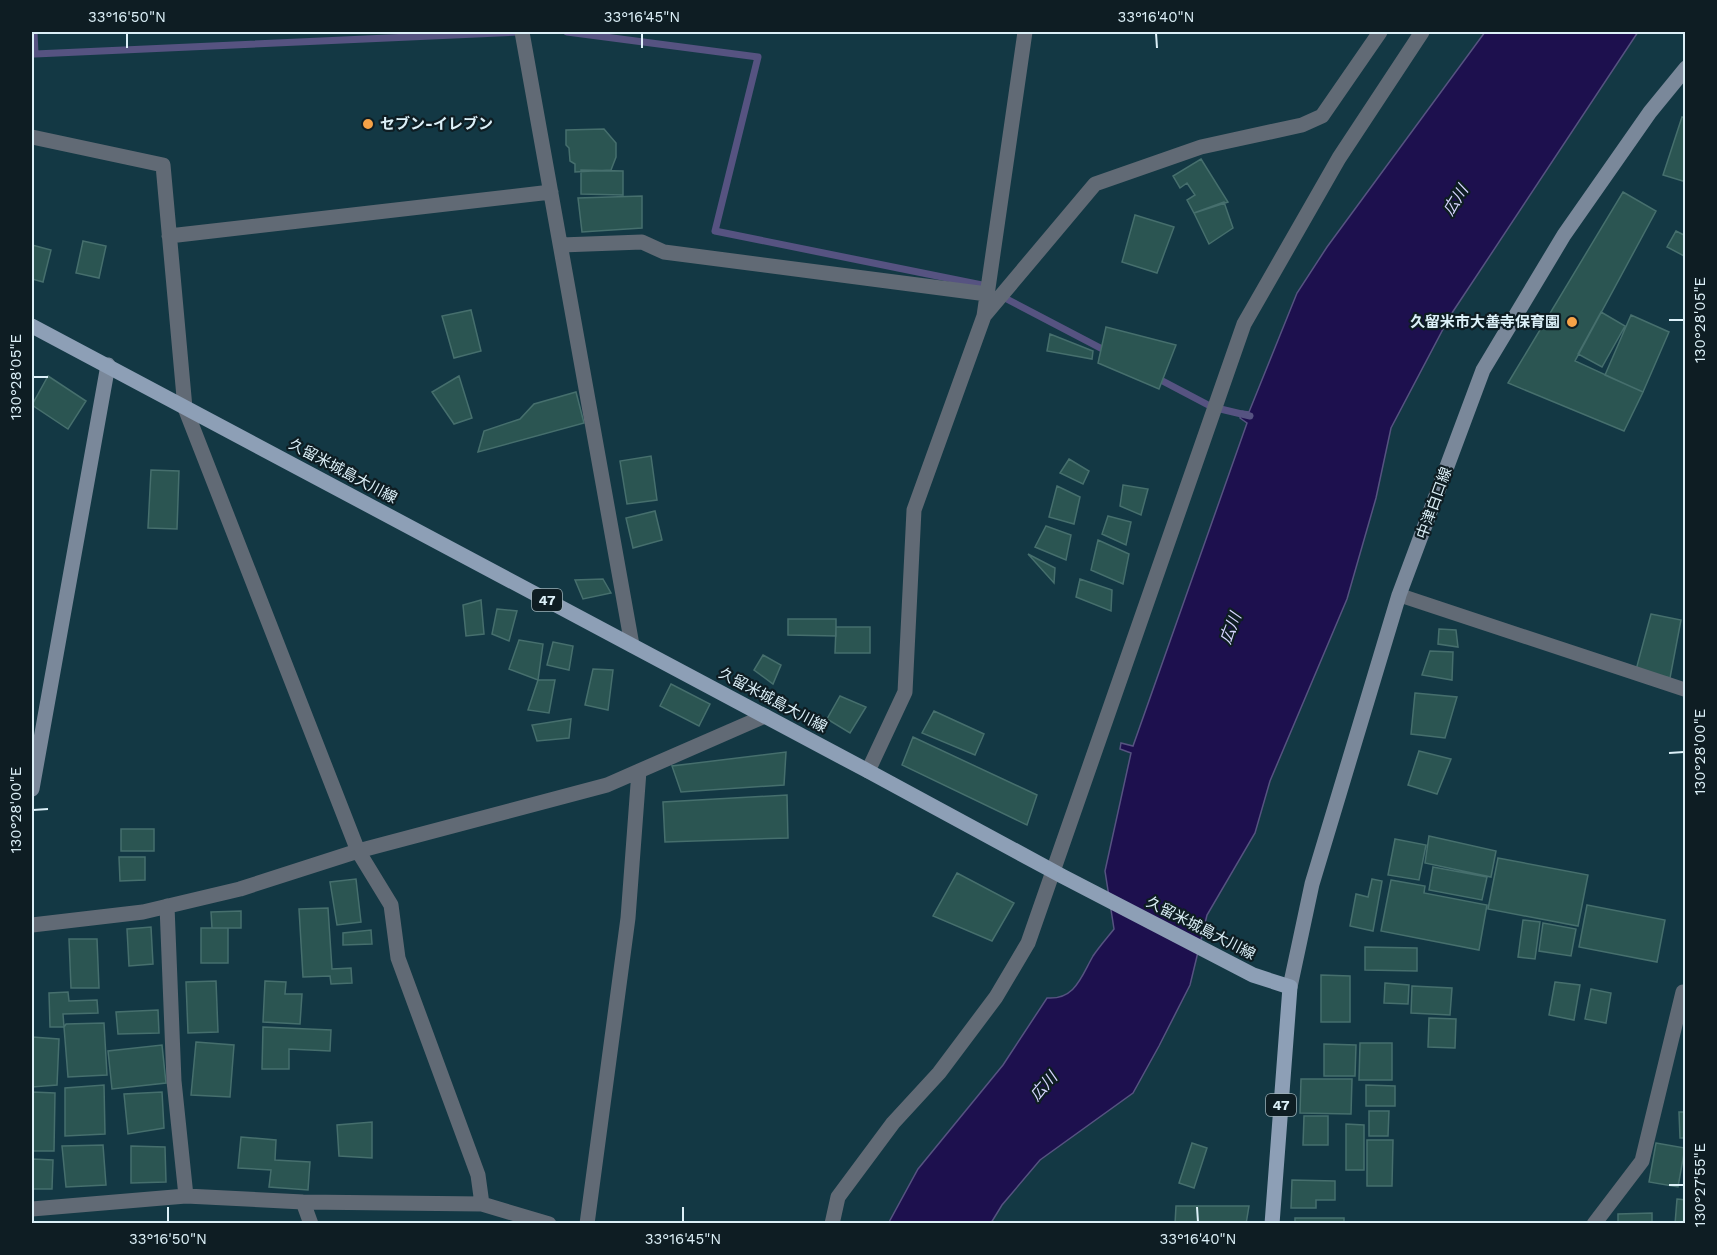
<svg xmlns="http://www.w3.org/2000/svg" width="1717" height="1255" font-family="'Work Sans','Noto Sans JP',sans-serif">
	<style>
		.water { fill: #1d104e; stroke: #565381; stroke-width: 1.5 }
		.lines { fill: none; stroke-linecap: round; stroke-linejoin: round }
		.stream { stroke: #565381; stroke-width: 7 }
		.building { fill: #2b5552; stroke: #466f6d; stroke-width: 1.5 }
		.lane { stroke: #616a75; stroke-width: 14 }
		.street { stroke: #616a75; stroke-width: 15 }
		.secondary { stroke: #7a889a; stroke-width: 15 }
		.primary { stroke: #8d9fb6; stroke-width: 15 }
		.ticks { fill: none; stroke: #dcf0f8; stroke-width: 2 }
		.poi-dot { fill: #f6a247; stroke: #0e1d23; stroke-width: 2 }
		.labels { text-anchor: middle; stroke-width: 4.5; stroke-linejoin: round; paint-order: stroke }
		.shield { fill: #0e1d23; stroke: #9eb1b8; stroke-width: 1.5 }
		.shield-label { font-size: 14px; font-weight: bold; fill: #dcf0f8 }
		.poi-label { font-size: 15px; font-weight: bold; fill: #dcf0f8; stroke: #0e1d23; text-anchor: start }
		.street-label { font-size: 15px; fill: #dcf0f8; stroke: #0e1d23 }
		.water-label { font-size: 16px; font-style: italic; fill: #d5d5fd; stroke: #0e1d23 }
		.neatline { fill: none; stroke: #dcf0f8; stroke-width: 2 }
		.ticks-label { font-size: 15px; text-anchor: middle; fill: #dcf0f8 }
	</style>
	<rect width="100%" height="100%" fill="#133844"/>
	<path class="water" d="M1485 32H1638L1450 316 1391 428 1376 498 1347 599 1270 781 1255 833 1207 915 1190 985 1159 1046 1133 1093 1040 1160 1002 1205 991 1223 888 1224 918 1169 1003 1065 1047 998C1075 1000 1081 977 1093 956 1099 947 1107 938 1114 929L1105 871 1131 753 1120 749 1121 743 1133 746 1247 423 1240 418 1242 411 1249 412 1297 293 1327 247Z"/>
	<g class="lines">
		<path class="stream" d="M34 32 35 54 519 32
			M567 32 758 57 715 231 982 285 989 289
			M1001 296 1108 352
			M1155 377 1212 407 1250 416"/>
	</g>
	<path class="building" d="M1682 117 1686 118V182L1663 175Z
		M604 129 616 143V157L611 170 575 172V164L570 161 569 148 566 145V130Z
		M1201 159 1228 202 1194 213 1187 200 1195 195 1187 183 1180 188 1173 176Z
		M581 170 623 171V195L581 194Z
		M1623 192 1656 211 1575 361 1643 392 1624 431 1508 383Z
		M642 196V228L582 232 578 198Z
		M1224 202 1233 228 1209 244 1194 213Z
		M1135 215 1174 227 1157 273 1122 262Z
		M1676 231 1686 236V257L1667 247Z
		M83 241 106 246 99 278 76 273Z
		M32 245 51 250 43 282 32 279Z
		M471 310 481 351 454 358 442 316Z
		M1601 312 1625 326 1602 367 1578 354Z
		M1631 315 1669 332 1643 392 1605 375Z
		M1106 327 1176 345 1159 389 1098 363Z
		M1050 334 1093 351 1092 359 1047 351Z
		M48 376 86 401 68 429 32 405Z
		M459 376 472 418 454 424 432 392Z
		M576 392 584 423 478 452 484 431 520 419 534 404Z
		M651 456 657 500 627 504 620 461Z
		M1069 459 1089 471 1083 484 1060 473Z
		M151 470 179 471 177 529 148 528Z
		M1123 485 1148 489 1141 515 1120 506Z
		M1057 486 1080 497 1074 524 1049 517Z
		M655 511 662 540 633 548 626 518Z
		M1108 516 1131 522 1126 545 1102 534Z
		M1046 526 1071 535 1066 560 1035 547Z
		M1098 540 1129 554 1123 584 1091 570Z
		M1028 554 1055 568 1054 583Z
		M603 579 611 593 583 599 575 580Z
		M1080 579 1112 590 1111 611 1076 597Z
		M481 600 484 634 466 636 463 605Z
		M497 609 517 611 509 641 492 634Z
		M1651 614 1681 620 1670 678 1636 670Z
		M788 619H836V636L788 635Z
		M836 627H870V653H835Z
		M1439 629 1456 630 1458 647 1438 644Z
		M519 640 543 644 538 680 509 669Z
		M553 642 573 646 569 670 547 665Z
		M1430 651 1453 652 1452 680 1422 675Z
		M763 655 781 665 773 684 754 670Z
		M593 669 613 670 608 710 585 705Z
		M538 680H555L549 713 528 710Z
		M671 684 710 704 699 726 660 706Z
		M1415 693 1457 697 1445 738 1411 734Z
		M840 696 866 707 850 733 827 719Z
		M934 711 984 734 975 755 922 733Z
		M571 719 569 738 537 741 532 725Z
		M913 737 1037 795 1027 825 902 765Z
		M1419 751 1451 759 1437 794 1408 785Z
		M786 752 784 785 681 792 672 766Z
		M787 795 788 838 665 842 663 802Z
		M121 829H154V851H121Z
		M1429 836 1496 851 1491 877 1425 863Z
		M1395 839 1426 845 1419 880 1388 875Z
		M119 857H145V880L120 881Z
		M1498 858 1588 875 1578 926 1488 909Z
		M1433 867 1487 877 1482 900 1429 890Z
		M957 873 1014 903 992 941 933 916Z
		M356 879 361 922 337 925 330 882Z
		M1372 879 1382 881 1373 931 1350 926 1356 894 1368 897Z
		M1391 880 1425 886 1424 893 1487 905 1479 950 1381 931Z
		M1587 905 1665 920 1657 962 1579 947Z
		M328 908 332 969 351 968 352 983 331 984 330 976 303 977 299 909Z
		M241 911V928H212L211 912Z
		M1523 920 1540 922 1535 959 1518 957Z
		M1543 923 1576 929 1571 956 1539 951Z
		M151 927 153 964 129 966 127 929Z
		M201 928H228V963H201Z
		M371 930 372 944 343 945V933Z
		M69 939H97L99 988H71Z
		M1365 947 1417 948V971L1365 970Z
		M1321 975 1350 976V1022H1321Z
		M216 981 218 1032 188 1033 186 982Z
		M265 981 286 982 285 994H302L300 1024 263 1022Z
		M1555 982 1580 985 1574 1020 1549 1015Z
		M1385 983 1409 985 1408 1004 1384 1003Z
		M1412 986 1452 988 1450 1015 1411 1013Z
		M1591 989 1611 993 1606 1023 1585 1019Z
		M68 992 69 1001 97 1000 98 1013 63 1014 64 1027H50L49 993Z
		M158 1010 159 1033 118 1034 116 1012Z
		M1429 1018 1456 1019 1455 1048 1428 1047Z
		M104 1023 107 1075 68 1077 64 1027 66 1024Z
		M263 1027 331 1030 330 1051 289 1049V1069H262Z
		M32 1037 59 1039 57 1085 32 1087Z
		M196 1042 234 1045 230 1097 191 1095Z
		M1360 1043H1392V1080H1359Z
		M1324 1044 1356 1045 1355 1076H1324Z
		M162 1045 166 1083 112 1089 108 1051Z
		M1301 1079H1352L1351 1114 1300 1113Z
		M104 1085 105 1134 65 1136V1088Z
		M1366 1085 1395 1086V1106H1366Z
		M32 1092 55 1093 54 1151H32Z
		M162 1092 164 1128 128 1134 124 1094Z
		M1369 1111H1389L1388 1136H1369Z
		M1679 1112H1686V1138H1680Z
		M1304 1116H1328V1145H1303Z
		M372 1122V1158L339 1156 337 1125Z
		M1346 1124 1364 1125V1170H1346Z
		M241 1137 276 1140 275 1160 310 1162 308 1190 269 1187 271 1170 238 1168Z
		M1367 1140H1393L1392 1186H1367Z
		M1192 1143 1207 1148 1194 1188 1179 1183Z
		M1656 1143 1685 1148 1678 1187 1649 1182Z
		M103 1145 106 1185 66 1187 62 1146Z
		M131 1146 165 1147 166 1182 131 1183Z
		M32 1159 53 1160 52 1189H32Z
		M1292 1180 1335 1181V1200H1316V1208H1291Z
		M1677 1199 1686 1200V1224H1675Z
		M1176 1206H1249L1246 1224H1175Z
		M1652 1213V1224H1618V1214Z
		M1295 1218H1344V1224H1295Z"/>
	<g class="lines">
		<path class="lane" d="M1399 595 1686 690"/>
		<path class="street" d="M522 32 632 645
			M32 137 163 165 185 408 358 851 391 905 398 958 478 1175 482 1204 549 1224
			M169 236 551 192
			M561 245 642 242 664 252 987 294
			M984 316 1095 184 1201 147 1302 125 1322 116 1380 32
			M868 771 905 692 914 510 984 316 1025 32
			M167 906 174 1081 186 1196
			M32 925 143 912 240 889 358 851 607 785 765 716
			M303 1202 311 1224
			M32 1209 186 1196 303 1202 482 1204
			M587 1224 628 918 639 771
			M832 1224 838 1197 893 1123 939 1073 996 997 1028 943 1244 324 1339 158 1422 32
			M1594 1224 1642 1161 1683 992 1686 993"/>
		<path class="secondary" d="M32 789 108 365
			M1290 987 1312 884 1399 595 1483 370 1564 235 1650 112 1686 68"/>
		<path class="primary" d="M32 326 868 771 1062 876 1253 975 1290 987 1272 1224"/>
	</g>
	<path class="ticks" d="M127 33V48M642 33V48M1156 33 1157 48M1669 320H1684M33 377H48M1669 753 1684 752M33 810 48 809M1669 1185H1684M168 1207V1222M683 1207V1222M1197 1207 1198 1222"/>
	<g class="poi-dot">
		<circle cx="368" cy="124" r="6"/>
		<circle cx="1572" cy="322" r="6"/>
	</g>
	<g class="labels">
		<g class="shield">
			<rect x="532" y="589" width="30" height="22" rx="4.5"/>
			<rect x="1266" y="1094" width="30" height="22" rx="4.5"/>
		</g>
		<g class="shield-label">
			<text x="547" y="605">47</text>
			<text x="1281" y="1110">47</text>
		</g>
		<g class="poi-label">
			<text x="380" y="129">セブン-イレブン</text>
			<text x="1560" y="327" text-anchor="end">久留米市大善寺保育園</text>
		</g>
		<g class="street-label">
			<text transform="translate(343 471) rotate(28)" y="5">久留米城島大川線</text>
			<text transform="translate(1434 503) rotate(-70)" y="5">中津白口線</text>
			<text transform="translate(773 700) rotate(28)" y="5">久留米城島大川線</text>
			<text transform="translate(1201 928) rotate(27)" y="5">久留米城島大川線</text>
		</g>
		<g class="water-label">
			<text transform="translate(1455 200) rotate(-58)" y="6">広川</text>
			<text transform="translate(1230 628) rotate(-69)" y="6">広川</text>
			<text transform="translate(1043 1086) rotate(-49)" y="6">広川</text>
		</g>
	</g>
	<rect width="1717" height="1255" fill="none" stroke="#0e1d23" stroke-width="66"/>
	<rect x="33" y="33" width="1651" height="1189" class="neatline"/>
	<g class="ticks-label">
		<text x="127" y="22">33°16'50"N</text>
		<text x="642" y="22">33°16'45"N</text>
		<text x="1156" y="22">33°16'40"N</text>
		<text transform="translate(1700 320) rotate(-90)" y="5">130°28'05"E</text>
		<text transform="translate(16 377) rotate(-90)" y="5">130°28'05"E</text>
		<text transform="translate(1700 752) rotate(-90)" y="5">130°28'00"E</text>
		<text transform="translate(16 810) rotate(-90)" y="5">130°28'00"E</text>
		<text transform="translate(1700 1185) rotate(-90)" y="5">130°27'55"E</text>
		<text x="168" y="1244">33°16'50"N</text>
		<text x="683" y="1244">33°16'45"N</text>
		<text x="1198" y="1244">33°16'40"N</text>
	</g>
</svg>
